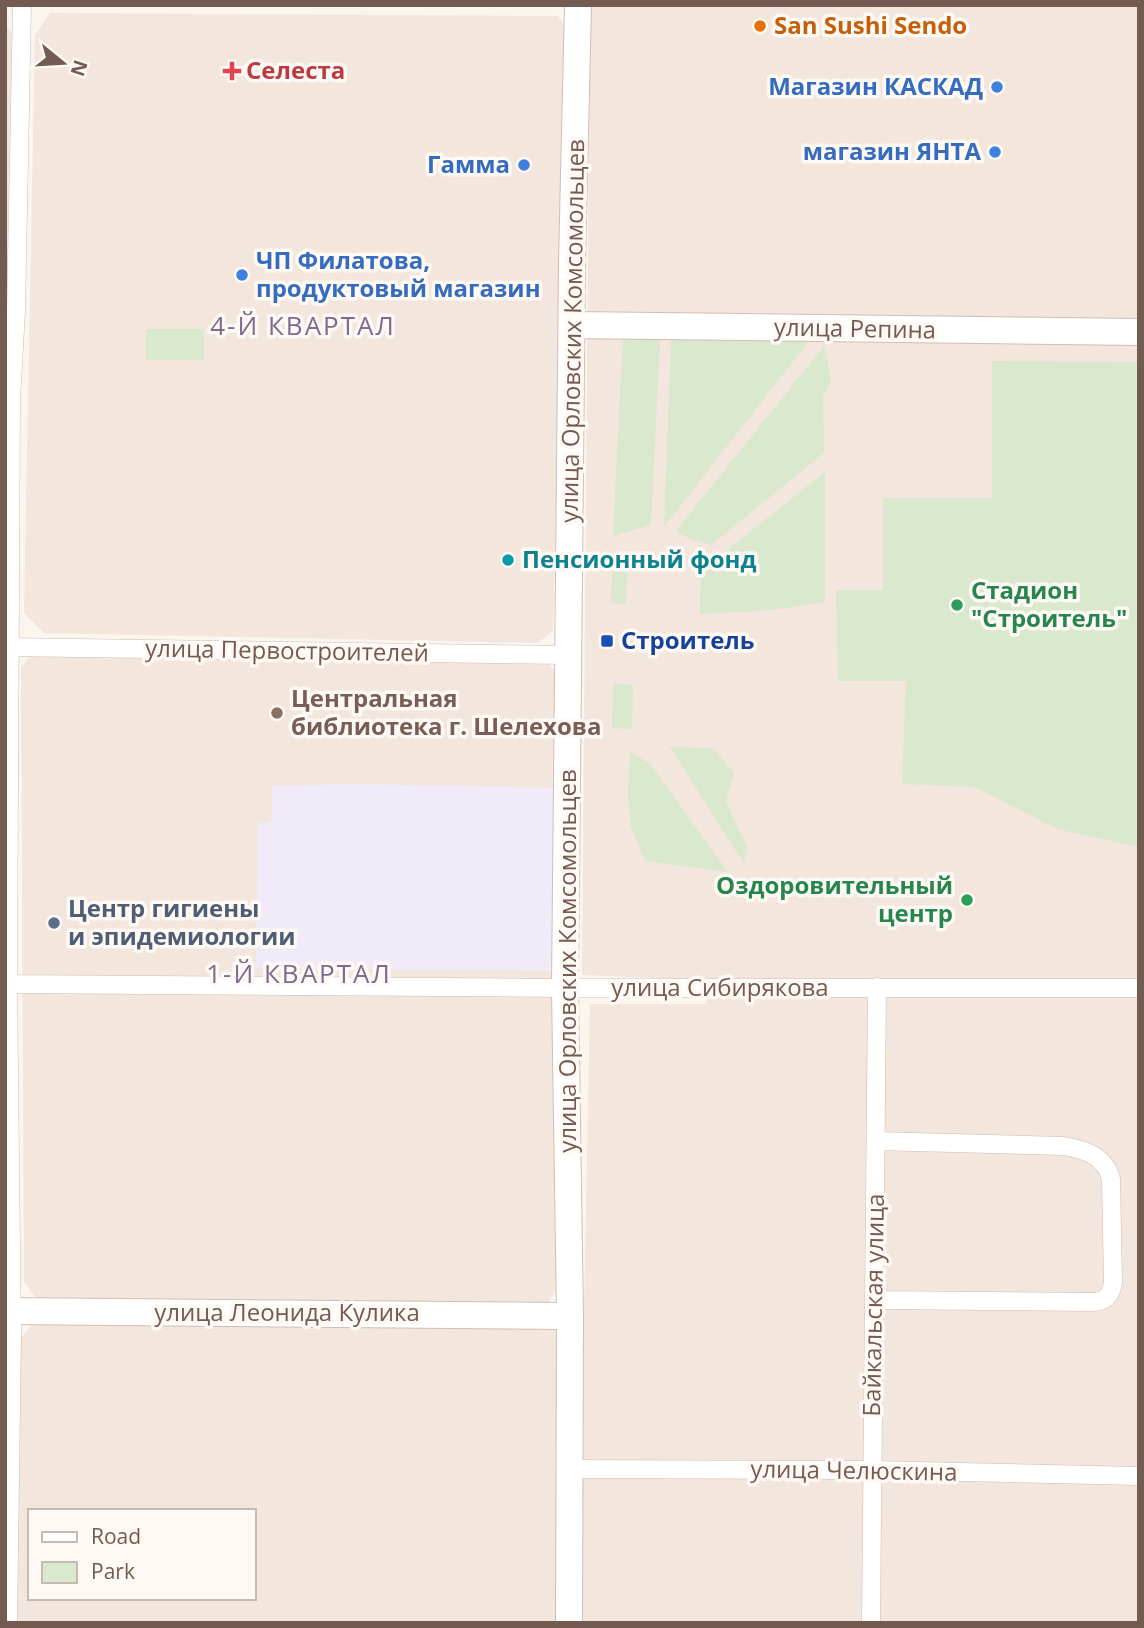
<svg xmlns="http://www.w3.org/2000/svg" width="1144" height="1628" font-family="'Open Sans',sans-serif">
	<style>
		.residential { fill: #f2e6dd; fill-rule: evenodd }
		.education { fill: #f1eaf8 }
		.green { fill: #dae8cd }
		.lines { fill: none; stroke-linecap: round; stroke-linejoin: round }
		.street-casing { stroke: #cdbdb4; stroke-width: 19 }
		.secondary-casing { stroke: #d1beb4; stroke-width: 28 }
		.street { stroke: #fff; stroke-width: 18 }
		.secondary { stroke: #fff; stroke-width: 26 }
		.food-dot { fill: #e8710a; stroke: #fef9f4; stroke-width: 2.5 }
		.health-dot { fill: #e0444e; stroke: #fef9f4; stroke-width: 2.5 }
		.shop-dot { fill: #3f7fe0; stroke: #fef9f4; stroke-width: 2.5 }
		.culture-dot { fill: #0f9aa8; stroke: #fef9f4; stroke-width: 2.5 }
		.leisure-dot { fill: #2e9e5b; stroke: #fef9f4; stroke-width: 2.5 }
		.transit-dot { fill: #1a4fb4; stroke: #fef9f4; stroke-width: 2.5 }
		.education-dot { fill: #8d6e63; stroke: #fef9f4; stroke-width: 2.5 }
		.service-dot { fill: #5c6f8a; stroke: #fef9f4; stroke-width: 2.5 }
		.labels { text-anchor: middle; stroke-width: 7; stroke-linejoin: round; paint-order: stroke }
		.food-label { font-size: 24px; font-weight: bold; fill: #c56008; stroke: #fef9f4; text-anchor: start }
		.health-label { font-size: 24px; font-weight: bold; fill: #be3a42; stroke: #fef9f4; text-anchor: start }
		.shop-label { font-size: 24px; font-weight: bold; fill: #366cbe; stroke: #fef9f4; text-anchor: end }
		.street-label { font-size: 24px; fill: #745b52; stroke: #fef9f4 }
		.culture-label { font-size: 24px; font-weight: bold; fill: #0d838f; stroke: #fef9f4; text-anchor: start }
		.leisure-label { font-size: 24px; font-weight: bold; fill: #27864d; stroke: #fef9f4; text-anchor: start }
		.transit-label { font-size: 24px; font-weight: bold; fill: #164399; stroke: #fef9f4; text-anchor: start }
		.education-label { font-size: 24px; font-weight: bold; fill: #785e54; stroke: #fef9f4; text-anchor: start }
		.service-label { font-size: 24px; font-weight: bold; fill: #4e5e75; stroke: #fef9f4; text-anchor: start }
		.neighbourhood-label { font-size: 26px; letter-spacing: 2px; fill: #7f6b8f; stroke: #fef9f4 }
	</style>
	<rect width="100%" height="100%" fill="#fbf5ee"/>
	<path class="residential" d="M590 5H1139V1623H578L590 1004H706V988L853 986 582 975Z
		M50 13 558 16 567 28 553 631 537 643 44 633 24 613 35 35Z
		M5 24 12 33 5 397Z
		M32 654 544 659 559 675 558 1286 549 1302 36 1298 24 1282 21 668Z
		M570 1316 569 1623H12L20 1339 34 1322ZM30 1511H254V1598H30Z"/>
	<path class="education" d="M354 784 558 788 556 971 256 968 258 823 271 822 272 786Z"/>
	<path class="green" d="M146 329H204V360H146Z
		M623 337 660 339 651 525 613 536Z
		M671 338 809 341 664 527Z
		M824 346 831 381 823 395 824 453 711 545 690 539 676 531Z
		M992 361 1139 362V847L1057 829 974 787 902 784 906 681H838L836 590H883V498H992Z
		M825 472V602L772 610 700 614 701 561 716 559Z
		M613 552 628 553 626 604 611 603Z
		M613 684 633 685 632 729 612 728Z
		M670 747 713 748 734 773 726 802 747 846 744 864Z
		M630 751 651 765 728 872 645 861 631 827 628 795Z"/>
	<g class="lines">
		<g class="street-casing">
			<path id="street" d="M5 647 569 655
				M8 984 565 988H1139
				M875 1300 1093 1302C1107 1301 1112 1294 1113 1281L1111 1179C1105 1156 1086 1150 1064 1146L876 1141
				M569 1469 872 1470 1139 1476
				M8 1623 12 1334 8 984 11 399 16 312 22 5
				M871 1623 877 987"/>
		</g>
		<g class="secondary-casing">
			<path id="secondary" d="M572 325 1139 332
				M5 1311 570 1316
				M569 1623 570 1316 565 988 572 262 578 5"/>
		</g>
		<use href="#street" class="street"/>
		<use href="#secondary" class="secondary"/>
	</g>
	<circle class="food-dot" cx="760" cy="26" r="7"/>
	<path class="health-dot" d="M228.5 60.5h7v7h7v7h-7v7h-7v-7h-7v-7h7z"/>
	<g class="shop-dot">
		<circle cx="997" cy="87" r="7"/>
		<circle cx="995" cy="152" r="7"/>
		<circle cx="524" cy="165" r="7"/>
		<circle cx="242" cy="275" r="7"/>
	</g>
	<circle class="culture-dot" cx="508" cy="560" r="7"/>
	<g class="leisure-dot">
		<circle cx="957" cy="605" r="7"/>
		<circle cx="967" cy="900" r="7"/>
	</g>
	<rect class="transit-dot" x="600" y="634" width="14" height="14" rx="3.5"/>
	<circle class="education-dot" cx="277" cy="713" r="7"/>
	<circle class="service-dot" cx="54" cy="923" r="7"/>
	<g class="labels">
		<g class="food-label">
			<text x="774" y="34">San Sushi Sendo</text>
		</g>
		<g class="health-label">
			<text x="246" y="79">Селеста</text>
		</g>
		<g class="shop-label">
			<text x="983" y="95">Магазин КАСКАД</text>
			<text x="981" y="160">магазин ЯНТА</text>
			<text x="510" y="173">Гамма</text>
			<text x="256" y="269" text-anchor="start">ЧП Филатова,<tspan x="256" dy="28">продуктовый магазин</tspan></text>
		</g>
		<g class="street-label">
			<text transform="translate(855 329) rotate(1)" y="8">улица Репина</text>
			<text transform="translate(573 331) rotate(-89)" y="8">улица Орловских Комсомольцев</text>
			<text transform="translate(287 651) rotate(1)" y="8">улица Первостроителей</text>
			<text transform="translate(568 961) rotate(-90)" y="8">улица Орловских Комсомольцев</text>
			<text x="720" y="996">улица Сибирякова</text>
			<text transform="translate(874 1305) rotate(-89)" y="8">Байкальская улица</text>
			<text x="287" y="1321">улица Леонида Кулика</text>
			<text transform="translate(854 1471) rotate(1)" y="8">улица Челюскина</text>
		</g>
		<g class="culture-label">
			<text x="522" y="568">Пенсионный фонд</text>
		</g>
		<g class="leisure-label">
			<text x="971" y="599">Стадион<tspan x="971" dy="28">"Строитель"</tspan></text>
			<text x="953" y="894" text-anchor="end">Оздоровительный<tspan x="953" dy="28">центр</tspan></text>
		</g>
		<g class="transit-label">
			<text x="621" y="649">Строитель</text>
		</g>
		<g class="education-label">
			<text x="291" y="707">Центральная<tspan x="291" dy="28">библиотека г. Шелехова</tspan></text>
		</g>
		<g class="service-label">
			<text x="68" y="917">Центр гигиены<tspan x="68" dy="28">и эпидемиологии</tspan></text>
		</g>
		<g class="neighbourhood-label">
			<text x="303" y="335">4-Й КВАРТАЛ</text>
			<text x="299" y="983">1-Й КВАРТАЛ</text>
		</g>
	</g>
	<rect width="1144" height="1628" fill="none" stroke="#745b52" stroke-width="14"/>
	<rect x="28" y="1509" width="228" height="91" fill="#fef9f4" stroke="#c7bab3" stroke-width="2"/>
	<rect x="42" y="1532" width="35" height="10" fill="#ffffff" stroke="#c7bab3" stroke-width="2"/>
	<text x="91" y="1544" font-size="21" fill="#745b52">Road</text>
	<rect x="42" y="1562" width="35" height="21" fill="#dae8cd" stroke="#c7bab3" stroke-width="2"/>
	<text x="91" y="1579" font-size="21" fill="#745b52">Park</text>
	<g transform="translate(63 63) rotate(108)" stroke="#fef9f4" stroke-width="5" paint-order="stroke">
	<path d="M0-5L12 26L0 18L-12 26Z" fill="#745b52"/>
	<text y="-10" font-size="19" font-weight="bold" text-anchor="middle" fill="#745b52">N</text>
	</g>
</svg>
